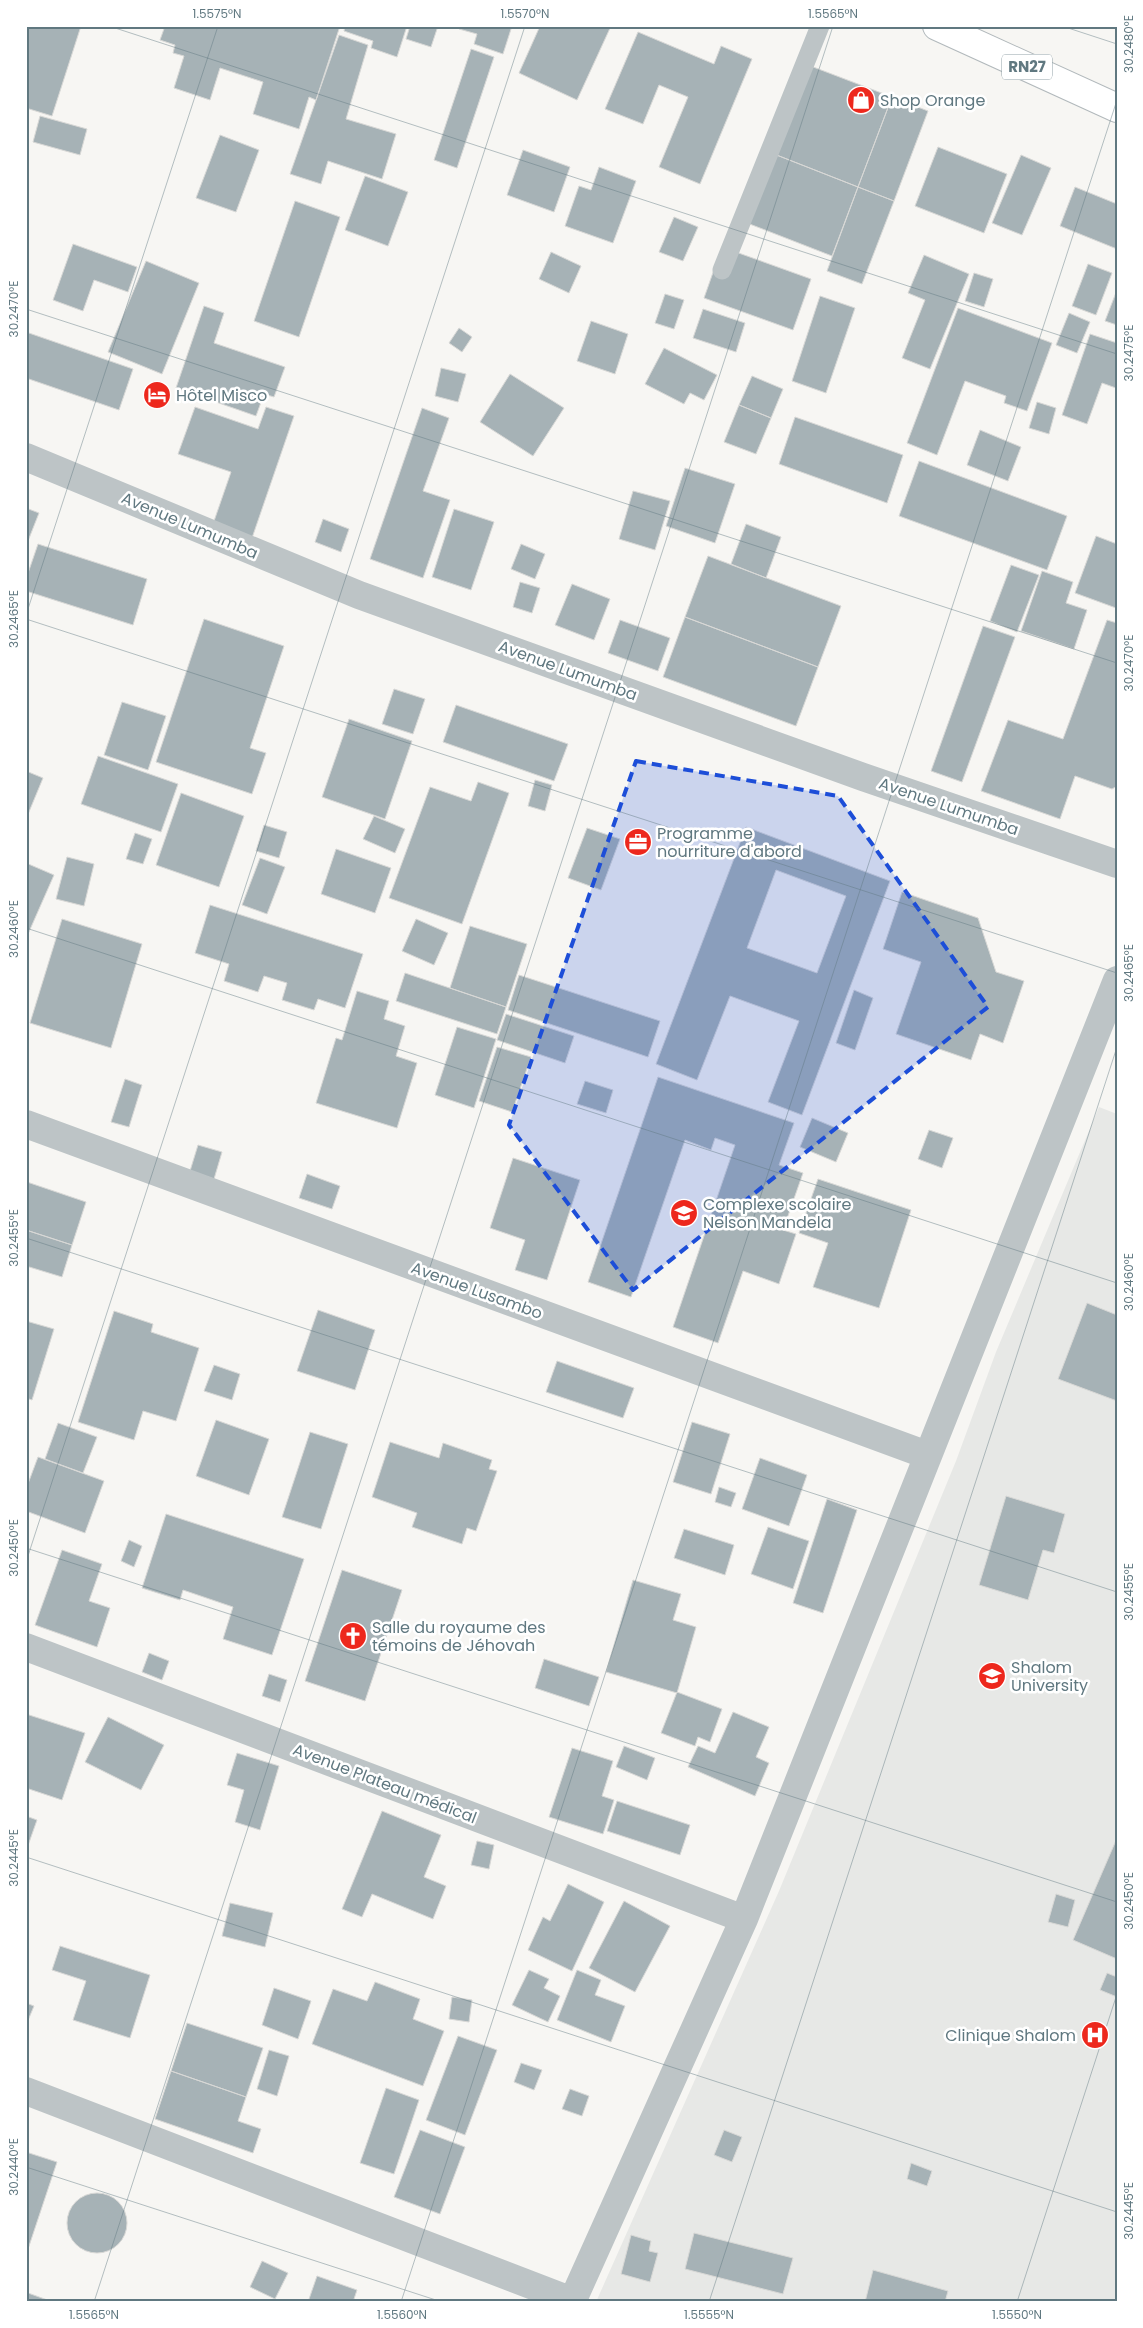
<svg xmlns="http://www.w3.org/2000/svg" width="1143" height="2328" font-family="Poppins,sans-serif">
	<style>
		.built { fill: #e7e8e6 }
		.building { fill: #a6b2b6; stroke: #d8d8d6; fill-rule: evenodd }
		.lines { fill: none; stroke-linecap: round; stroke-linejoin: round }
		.primary-casing { stroke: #b2b9bc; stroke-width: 30 }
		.service { stroke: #bdc4c6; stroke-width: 19 }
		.minor { stroke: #bdc4c6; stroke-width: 28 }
		.primary { stroke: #fff; stroke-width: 28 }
		.marked { fill: #1d4ed8; fill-opacity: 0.2; stroke: #1d4ed8; stroke-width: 4; stroke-dasharray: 10 6; stroke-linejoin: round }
		.ticks { fill: none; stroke: #607880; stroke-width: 1; stroke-opacity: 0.45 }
		.labels { text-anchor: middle; stroke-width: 5; stroke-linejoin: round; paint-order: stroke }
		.shield { fill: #fff; stroke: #90a0a6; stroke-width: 1 }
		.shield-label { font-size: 15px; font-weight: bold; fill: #607880 }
		.poi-label { font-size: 16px; fill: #607880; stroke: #fff; text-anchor: start }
		.street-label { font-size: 16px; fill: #607880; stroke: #fff }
		.neatline { fill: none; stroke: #607880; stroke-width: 2 }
		.ticks-label { font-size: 12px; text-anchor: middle; fill: #607880 }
	</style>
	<rect width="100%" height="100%" fill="#f7f6f3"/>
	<path class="built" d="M1099 1107 1117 1114V2302H596L779 1891 956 1461 996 1352Z"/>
	<path class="building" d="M26 26H81L52 116 26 108Z
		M165 26H340L316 100 309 97 299 129 253 114 263 82 220 68 210 100 174 88 184 56 173 53 175 45 160 40Z
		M345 26H407L397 57 371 48 373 41 344 31Z
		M410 26H438L431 47 406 39Z
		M460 26H512L503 54 474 44 477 34 459 29Z
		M540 26H611L577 100 519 73Z
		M638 32 714 64 721 46 752 59 700 184 659 167 688 97 659 85 643 124 605 109Z
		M339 35 368 45 346 119 396 134 382 179 328 161 321 184 290 174Z
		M471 49 494 57 457 168 434 160Z
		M808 65 892 97 858 187 774 154Z
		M892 97 928 111 894 201 858 187Z
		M40 116 87 129 80 155 33 142Z
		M220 135 259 150 236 212 196 198Z
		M938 147 1007 174 984 233 915 206Z
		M523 150 570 167 554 212 507 195Z
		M774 154 858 187 832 256 747 223Z
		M1021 155 1051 168 1022 235 992 223Z
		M599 167 636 181 613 243 565 226 579 186 591 190Z
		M365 176 408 192 388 246 345 230Z
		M858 187 894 201 862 284 827 271Z
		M1075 187 1117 204V249L1060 226Z
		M295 201 340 217 299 337 254 321Z
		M674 217 698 227 683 261 659 252Z
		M73 244 137 267 128 292 94 280 83 311 53 300Z
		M722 247 811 279 793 330 704 298Z
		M551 252 581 266 569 293 539 279Z
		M924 255 969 274 930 369 902 358 925 300 908 293Z
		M146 261 199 283 162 374 108 352Z
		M1088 264 1112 273 1096 315 1072 306Z
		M974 273 993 279 984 307 965 301Z
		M1117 290V325L1105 321Z
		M665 294 684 300 674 329 655 323Z
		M820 296 855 308 826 393 792 381Z
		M204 306 224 313 214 343 285 367 274 397 264 394 256 416 176 388Z
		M958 308 1052 343 1027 411 1004 403 1006 396 965 381 937 455 907 443Z
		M703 309 745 323 736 352 693 338Z
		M1069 313 1090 322 1077 353 1056 345Z
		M591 321 628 334 615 374 577 361Z
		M459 328 472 337 462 352 449 343Z
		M26 332 133 369 119 410 26 378Z
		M1090 334 1117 343V386L1116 388 1102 383 1087 424 1062 415Z
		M664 348 717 375 704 400 690 393 684 404 645 384Z
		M441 368 466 374 458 402 435 396Z
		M510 374 564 408 533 456 480 422Z
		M752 376 783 389 771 418 739 405Z
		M1037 402 1056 408 1049 434 1029 428Z
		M739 405 771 418 756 454 724 442Z
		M195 407 258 429 266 407 294 416 252 538 213 524 231 472 178 454Z
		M422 408 449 418 423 491 450 500 423 578 370 559Z
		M795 417 903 455 887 503 779 464Z
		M980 430 1021 447 1008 481 967 465Z
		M919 461 1067 516 1047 570 899 516Z
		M685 468 735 484 715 543 666 526Z
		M633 491 670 501 655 550 619 539Z
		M26 508 39 513 26 546Z
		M454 509 494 522 471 590 432 577Z
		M323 519 349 529 341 552 315 542Z
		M746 524 781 537 766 578 731 564Z
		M1096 536 1117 544 1116 608 1075 593Z
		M38 544 147 579 133 625 26 591V579Z
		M521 544 545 554 535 579 511 569Z
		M708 556 841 606 818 667 685 617Z
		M1011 565 1039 575 1017 632 990 621Z
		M1042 571 1073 582 1066 603 1087 610 1074 649 1021 631Z
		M520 582 540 588 532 613 513 607Z
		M572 584 610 599 594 640 555 625Z
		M685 617 818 667 796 726 663 677Z
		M204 619 284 646 250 748 266 753 252 794 156 762Z
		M620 620 670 638 658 671 608 653Z
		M1107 620 1117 623V786L1112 789 1075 776 1060 819 981 791 1008 720 1063 739Z
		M983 626 1015 637 962 782 931 771Z
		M394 689 425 699 413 734 382 724Z
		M122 702 166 716 148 770 104 755Z
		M456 705 568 744 554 781 443 742Z
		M349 719 412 741 385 819 322 797Z
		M98 756 178 784 161 832 81 804Z
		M26 771 43 778 26 819Z
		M535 780 552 785 545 811 528 806Z
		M478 782 509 793 462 924 389 898 430 787 471 801Z
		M181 793 244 816 219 887 156 865Z
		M374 816 405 829 395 853 363 839Z
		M264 825 287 832 279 858 256 851Z
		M746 827 890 881 802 1115 768 1102 799 1021 730 996 697 1080 656 1064ZM776 870 846 896 817 973 747 948Z
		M587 828 620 839 601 890 568 878Z
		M135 833 152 839 143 864 126 859Z
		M336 849 391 868 375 913 321 894Z
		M67 857 94 864 84 906 56 899Z
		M260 858 285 867 267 914 242 905Z
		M26 863 54 875 28 934 26 933Z
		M902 892 978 918 996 972 1024 981 1003 1043 980 1034 971 1060 896 1034 921 962 883 949Z
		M210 905 363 954 345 1008 318 999 314 1010 282 1000 287 983 264 976 258 992 224 981 229 964 195 953Z
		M62 919 142 944 111 1048 30 1023Z
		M416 919 448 933 434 965 402 951Z
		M470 926 527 944 506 1007 450 988Z
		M405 973 506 1007 497 1034 396 1001Z
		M519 975 660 1021 648 1057 508 1010Z
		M854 990 873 998 855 1050 836 1043Z
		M357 991 389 1001 384 1019 405 1026 396 1056 417 1063 397 1128 316 1103 336 1038 342 1040Z
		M506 1014 574 1036 565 1063 497 1040Z
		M457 1027 496 1039 474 1108 435 1095Z
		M497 1047 531 1057 512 1112 479 1101Z
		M658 1077 794 1123 779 1165 803 1173 783 1230 796 1234 779 1284 743 1271 718 1343 673 1327 735 1145 715 1138 711 1150 685 1140 631 1297 588 1282Z
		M125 1079 142 1085 129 1127 111 1122Z
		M585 1081 613 1090 606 1113 577 1104Z
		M812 1118 848 1133 836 1162 800 1147Z
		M929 1130 953 1138 942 1168 918 1159Z
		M198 1145 222 1152 214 1179 190 1171Z
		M513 1158 580 1180 547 1280 515 1270 525 1240 490 1228Z
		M307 1174 340 1186 332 1209 299 1198Z
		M818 1179 911 1210 879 1308 813 1287 828 1243 799 1233Z
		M27 1182 86 1202 72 1245 26 1230Z
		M26 1230 72 1245 62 1277 26 1266Z
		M1087 1303 1117 1315V1401L1058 1379Z
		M318 1310 375 1330 355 1390 297 1371Z
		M114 1311 153 1324 151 1332 199 1348 176 1421 143 1411 134 1440 78 1422Z
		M26 1321 54 1329 32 1400 26 1398Z
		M557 1361 634 1388 623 1418 546 1392Z
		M214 1365 240 1374 232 1400 204 1391Z
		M216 1420 269 1439 249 1495 196 1476Z
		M692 1422 730 1434 711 1494 673 1482Z
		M58 1423 97 1437 83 1473 45 1459Z
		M310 1432 348 1444 321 1529 282 1517Z
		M390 1442 439 1458 443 1443 492 1460 489 1469 497 1471 476 1531 467 1528 462 1544 412 1527 417 1513 372 1497Z
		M38 1457 104 1481 85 1533 26 1511V1489Z
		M760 1458 807 1475 789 1526 742 1509Z
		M719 1487 736 1493 731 1507 715 1502Z
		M1006 1496 1065 1514 1054 1553 1043 1550 1028 1600 979 1585Z
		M827 1499 857 1510 823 1613 793 1603Z
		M166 1514 304 1559 272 1655 223 1639 233 1607 183 1590 180 1600 142 1588Z
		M768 1527 809 1541 793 1589 751 1574Z
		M684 1529 734 1545 725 1575 674 1558Z
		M129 1540 142 1546 134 1567 121 1561Z
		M62 1550 102 1564 89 1601 110 1608 97 1647 35 1625Z
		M342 1570 402 1590 365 1701 305 1681Z
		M633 1580 681 1594 673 1620 696 1627 677 1693 606 1672Z
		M149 1653 169 1661 162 1680 142 1672Z
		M544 1659 599 1677 589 1706 535 1688Z
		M269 1674 287 1680 280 1702 262 1696Z
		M677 1692 722 1709 710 1742 698 1737 695 1746 661 1733Z
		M733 1712 769 1727 756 1757 769 1763 755 1796 688 1767 698 1746 715 1753Z
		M26 1714 85 1733 62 1800 26 1788Z
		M108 1717 164 1745 141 1790 85 1762Z
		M624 1746 655 1758 647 1780 616 1767Z
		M572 1748 613 1761 602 1796 614 1800 603 1834 549 1817Z
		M237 1753 279 1766 260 1830 235 1822 244 1790 227 1785Z
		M617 1801 690 1825 680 1855 607 1831Z
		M382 1811 441 1835 424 1877 446 1886 433 1919 372 1894 362 1917 342 1909Z
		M26 1816 37 1820 26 1851Z
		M1117 1838V1959L1073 1940Z
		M477 1841 494 1845 489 1869 471 1865Z
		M568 1884 604 1902 572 1971 528 1950 543 1917 550 1921Z
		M1056 1894 1075 1900 1068 1927 1048 1922Z
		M624 1901 670 1926 635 1992 589 1968Z
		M230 1903 273 1913 265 1947 222 1936Z
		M60 1946 150 1975 130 2038 73 2020 86 1981 52 1970Z
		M529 1970 549 1979 544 1988 560 1996 548 2022 512 2005Z
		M577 1970 601 1980 595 1995 625 2006 611 2042 557 2020Z
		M1107 1973 1117 1977V1997L1100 1990Z
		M375 1982 420 1999 413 2019 444 2031 423 2086 312 2044 333 1989 367 2001Z
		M274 1988 311 2001 298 2039 262 2025Z
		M452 1997 472 2000 469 2022 449 2019Z
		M26 2003 34 2006 26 2025Z
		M187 2023 263 2048 246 2097 171 2071Z
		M458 2036 497 2050 465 2135 426 2120Z
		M269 2050 289 2056 277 2096 257 2089Z
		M521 2063 542 2070 534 2090 514 2082Z
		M171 2071 246 2097 238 2121 261 2129 253 2153 155 2119Z
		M386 2088 419 2100 394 2174 360 2163Z
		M570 2089 589 2096 582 2116 562 2109Z
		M420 2130 465 2147 440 2214 394 2197Z
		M724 2130 742 2137 732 2162 714 2155Z
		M26 2152 57 2162 26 2255Z
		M911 2163 932 2171 927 2186 907 2179Z
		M67 2223a30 30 0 1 1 60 0a30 30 0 1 1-60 0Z
		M694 2233 793 2258 783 2294 685 2269Z
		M631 2235 651 2241 649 2251 658 2253 650 2282 621 2274Z
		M262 2261 288 2273 275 2299 250 2287Z
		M873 2270 948 2291 945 2302H865Z
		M317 2276 357 2290 353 2302H308Z
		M28 2293 53 2302H26Z"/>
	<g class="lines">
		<g class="primary-casing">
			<path id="primary" d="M937 26 1117 108"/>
		</g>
		<path class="service" d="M722 270 820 26"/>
		<path class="minor" d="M26 457 359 595 863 777 1117 864
			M26 1124 927 1455
			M26 1647 744 1919
			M26 2091 575 2302
			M572 2302 744 1919 1117 980"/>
		<use href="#primary" class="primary"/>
	</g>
	<path class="marked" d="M636 761 838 796 988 1007 633 1290 509 1125Z"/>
	<path class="ticks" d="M109 26 1117 354M1062 26 1117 44M26 309 1117 663M26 615 218 26M26 619 1117 973M26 928 1117 1283M26 1238 1117 1592M26 1548 1117 1902M26 1562 525 26M26 1857 1117 2212M26 2167 442 2302M94 2302 833 26M401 2302 1117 100M709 2302 1117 1047M1017 2302 1117 1994"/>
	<defs>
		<g id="shop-disc" transform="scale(1.4375)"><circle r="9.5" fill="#ed281d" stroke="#fff"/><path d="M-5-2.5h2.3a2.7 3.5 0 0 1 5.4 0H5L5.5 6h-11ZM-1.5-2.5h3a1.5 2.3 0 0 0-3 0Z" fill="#fff"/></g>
		<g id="hotel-disc" transform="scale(1.4375)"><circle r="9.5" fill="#ed281d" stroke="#fff"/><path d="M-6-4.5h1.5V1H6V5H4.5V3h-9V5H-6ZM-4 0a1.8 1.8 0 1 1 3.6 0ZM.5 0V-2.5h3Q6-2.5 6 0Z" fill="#fff"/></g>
		<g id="office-disc" transform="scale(1.4375)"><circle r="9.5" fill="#ed281d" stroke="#fff"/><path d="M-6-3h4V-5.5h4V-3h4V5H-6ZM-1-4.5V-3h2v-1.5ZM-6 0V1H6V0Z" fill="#fff"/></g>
		<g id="school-disc" transform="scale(1.4375)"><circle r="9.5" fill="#ed281d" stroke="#fff"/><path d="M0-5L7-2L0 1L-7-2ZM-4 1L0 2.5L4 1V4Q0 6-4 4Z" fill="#fff"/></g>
		<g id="church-disc" transform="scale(1.4375)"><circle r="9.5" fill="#ed281d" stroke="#fff"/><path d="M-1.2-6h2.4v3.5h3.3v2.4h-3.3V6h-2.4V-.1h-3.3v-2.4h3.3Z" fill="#fff"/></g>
		<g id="university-disc" transform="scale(1.4375)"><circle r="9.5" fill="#ed281d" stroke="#fff"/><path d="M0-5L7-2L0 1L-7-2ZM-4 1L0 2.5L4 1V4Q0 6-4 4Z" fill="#fff"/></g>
		<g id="hospital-disc" transform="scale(1.4375)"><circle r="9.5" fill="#ed281d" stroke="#fff"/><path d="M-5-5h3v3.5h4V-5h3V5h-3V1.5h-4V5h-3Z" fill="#fff"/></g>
	</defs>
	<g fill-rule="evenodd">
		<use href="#shop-disc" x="861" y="100"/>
		<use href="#hotel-disc" x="157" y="395"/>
		<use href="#office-disc" x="638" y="842"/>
		<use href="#school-disc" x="684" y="1213"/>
		<use href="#church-disc" x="353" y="1636"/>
		<use href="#university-disc" x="992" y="1676"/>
		<use href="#hospital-disc" x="1095" y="2035"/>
	</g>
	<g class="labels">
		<rect class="shield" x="1002" y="54.5" width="50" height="25" rx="4"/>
		<g class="shield-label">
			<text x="1027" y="72">RN27</text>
		</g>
		<g class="poi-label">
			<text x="880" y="106">Shop Orange</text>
			<text x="176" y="401">Hôtel Misco</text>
			<text x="657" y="839">Programme<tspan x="657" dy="18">nourriture d'abord</tspan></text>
			<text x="703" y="1210">Complexe scolaire<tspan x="703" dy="18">Nelson Mandela</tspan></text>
			<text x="372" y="1633">Salle du royaume des<tspan x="372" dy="18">témoins de Jéhovah</tspan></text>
			<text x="1011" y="1673">Shalom<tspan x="1011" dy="18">University</tspan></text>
			<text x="1076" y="2041" text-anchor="end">Clinique Shalom</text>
		</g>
		<g class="street-label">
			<text transform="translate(190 525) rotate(23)" y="6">Avenue Lumumba</text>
			<text transform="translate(568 670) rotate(20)" y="6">Avenue Lumumba</text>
			<text transform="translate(949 806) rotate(19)" y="6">Avenue Lumumba</text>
			<text transform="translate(477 1290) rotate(20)" y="6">Avenue Lusambo</text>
			<text transform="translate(385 1783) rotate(21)" y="6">Avenue Plateau médical</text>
		</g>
	</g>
	<rect width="1143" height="2328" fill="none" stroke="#ffffff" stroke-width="55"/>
	<rect x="28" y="28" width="1088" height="2272" class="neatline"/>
	<g class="ticks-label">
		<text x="217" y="18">1.5575°N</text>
		<text x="525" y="18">1.5570°N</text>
		<text x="833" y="18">1.5565°N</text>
		<text transform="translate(1129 44) rotate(-90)" y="4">30.2480°E</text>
		<text transform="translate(14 309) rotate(-90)" y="4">30.2470°E</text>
		<text transform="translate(1129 353) rotate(-90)" y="4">30.2475°E</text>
		<text transform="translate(14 619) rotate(-90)" y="4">30.2465°E</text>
		<text transform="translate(1129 663) rotate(-90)" y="4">30.2470°E</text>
		<text transform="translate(14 929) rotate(-90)" y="4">30.2460°E</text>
		<text transform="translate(1129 973) rotate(-90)" y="4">30.2465°E</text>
		<text transform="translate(14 1238) rotate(-90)" y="4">30.2455°E</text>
		<text transform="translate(1129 1282) rotate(-90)" y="4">30.2460°E</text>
		<text transform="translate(14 1548) rotate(-90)" y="4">30.2450°E</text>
		<text transform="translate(1129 1592) rotate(-90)" y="4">30.2455°E</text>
		<text transform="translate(14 1858) rotate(-90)" y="4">30.2445°E</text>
		<text transform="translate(1129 1901) rotate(-90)" y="4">30.2450°E</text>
		<text transform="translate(14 2167) rotate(-90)" y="4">30.2440°E</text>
		<text transform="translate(1129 2211) rotate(-90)" y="4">30.2445°E</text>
		<text x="94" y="2319">1.5565°N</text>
		<text x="402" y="2319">1.5560°N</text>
		<text x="709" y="2319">1.5555°N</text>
		<text x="1017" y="2319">1.5550°N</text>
	</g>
</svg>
